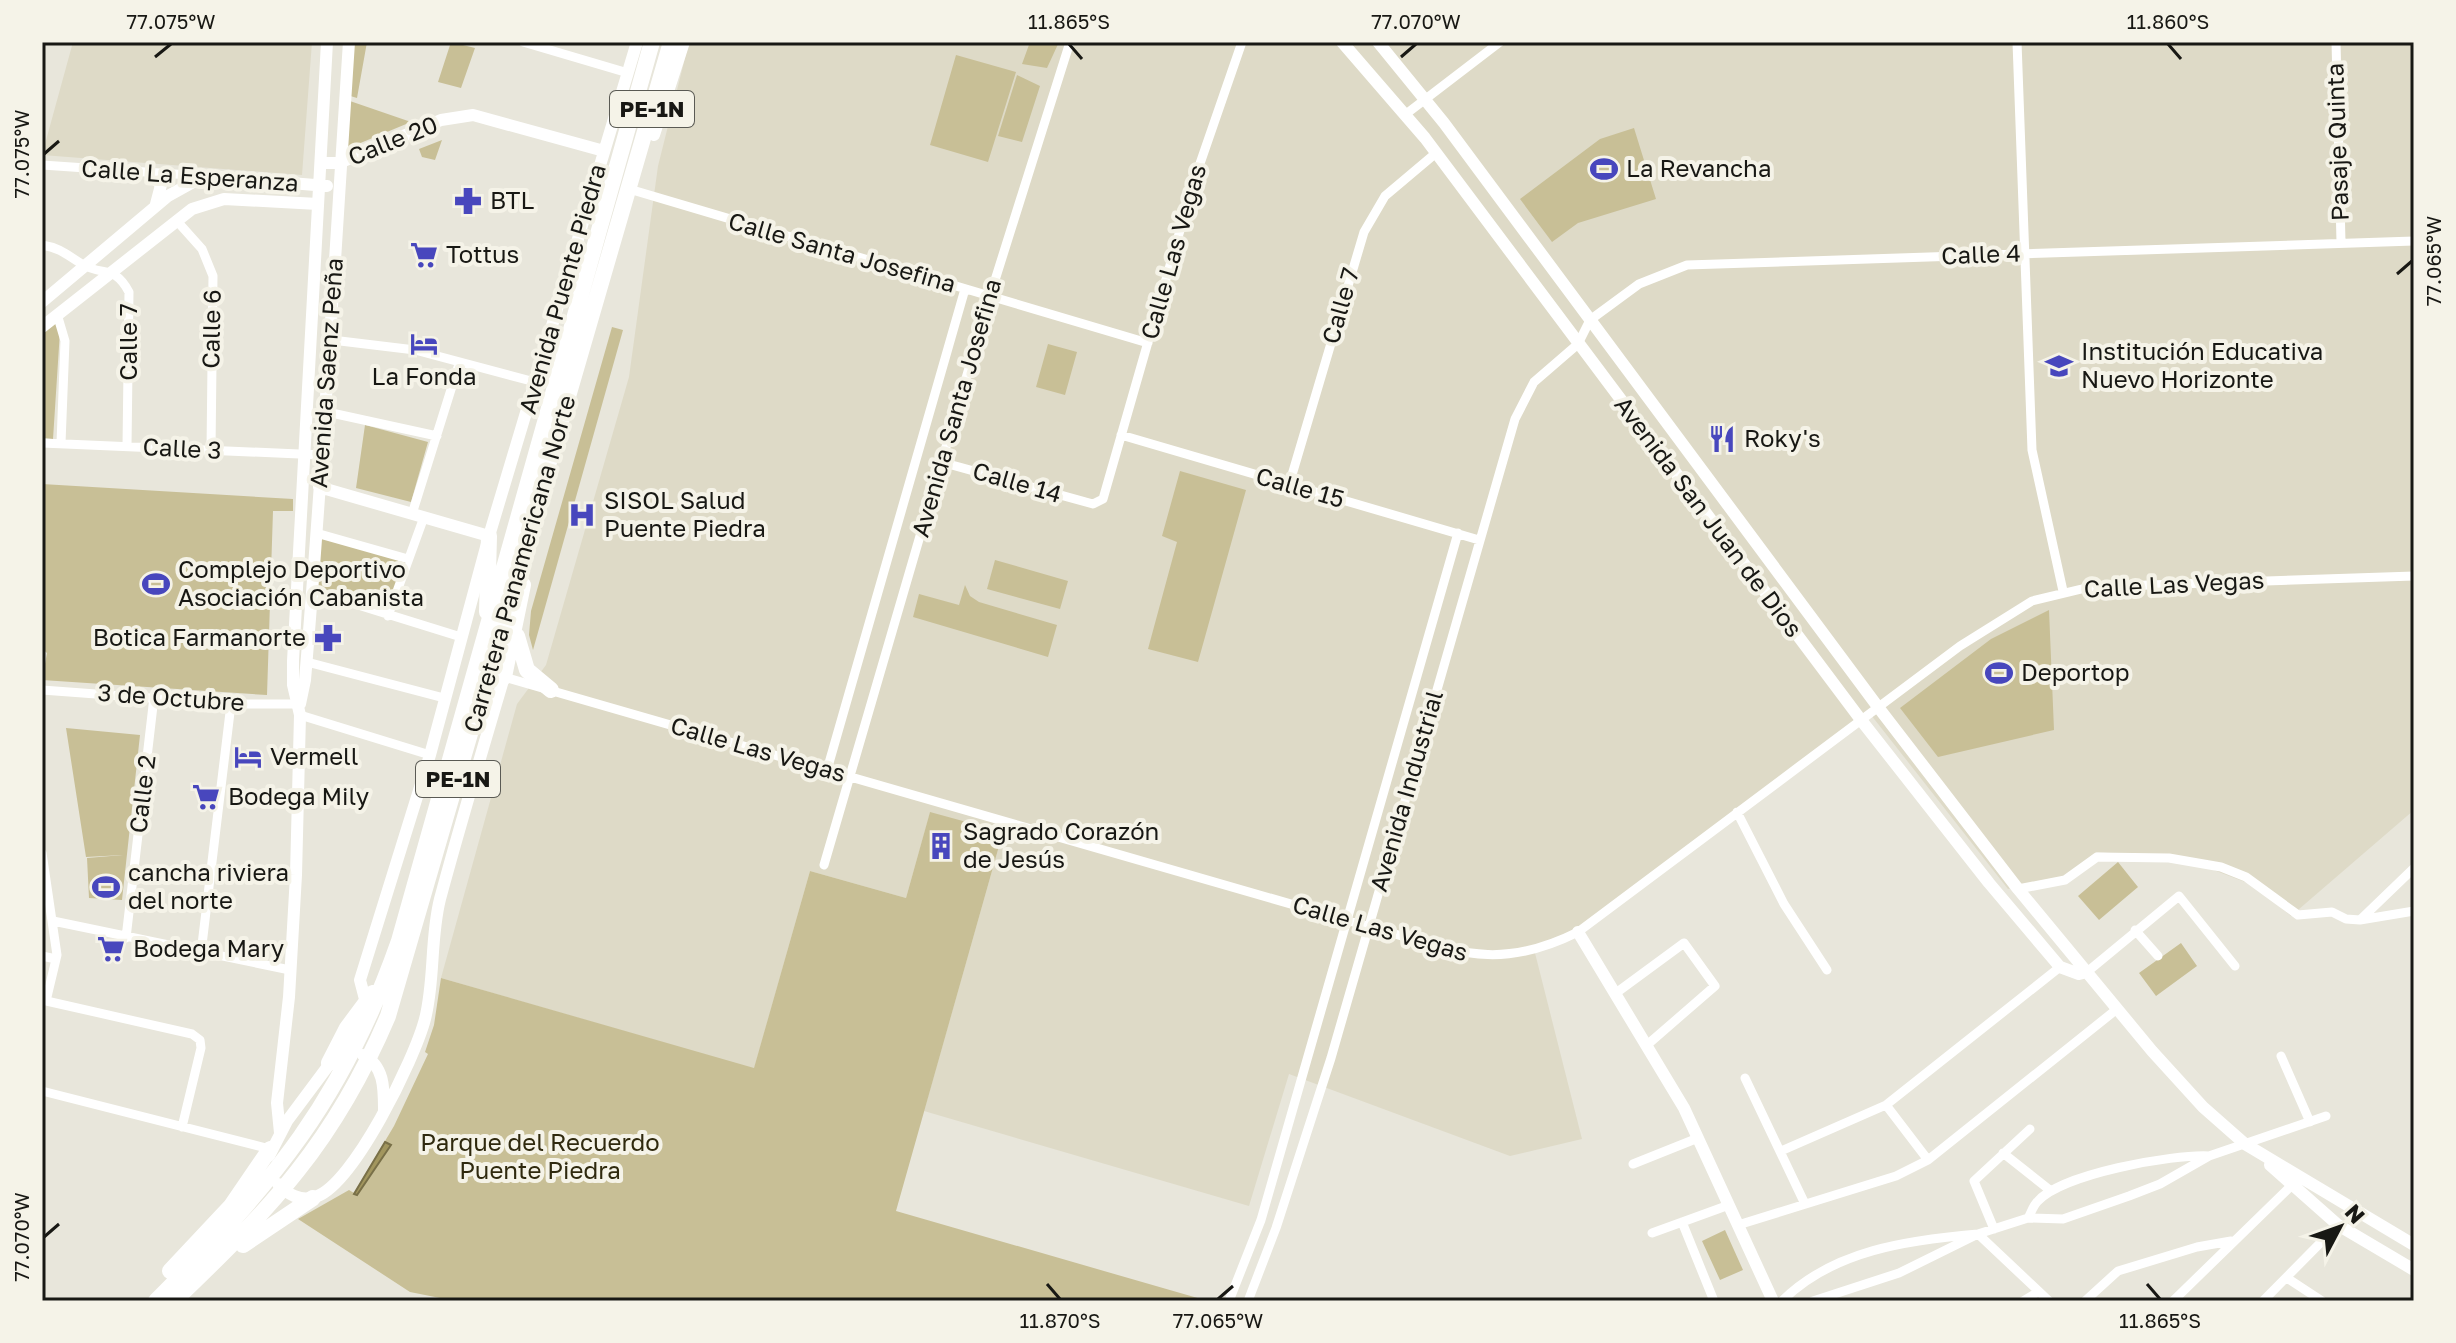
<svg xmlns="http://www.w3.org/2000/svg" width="2456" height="1343" font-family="'Golos Text',sans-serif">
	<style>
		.built { fill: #dedac7 }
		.green { fill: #c8bf96 }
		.water { fill: #a2965e; stroke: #797048; stroke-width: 2 }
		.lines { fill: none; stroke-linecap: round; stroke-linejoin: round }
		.street { stroke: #fff; stroke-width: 9 }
		.secondary { stroke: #fff; stroke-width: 12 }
		.highway { stroke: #fff; stroke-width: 16 }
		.ticks { fill: none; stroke: #181814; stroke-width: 3 }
		.labels { text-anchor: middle; stroke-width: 8; stroke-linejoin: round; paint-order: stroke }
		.shield { fill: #f5f3e8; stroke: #5a5a54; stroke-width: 2 }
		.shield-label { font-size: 22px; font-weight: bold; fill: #181814 }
		.street-label { font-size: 24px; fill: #181814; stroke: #f5f3e8 }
		.poi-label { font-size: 24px; fill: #181814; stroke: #f5f3e8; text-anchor: start }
		.park-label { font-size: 24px; fill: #2f290e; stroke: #f5f3e8 }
		.neatline { fill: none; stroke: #181814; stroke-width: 3 }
		.ticks-label { font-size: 20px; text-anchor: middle; fill: #181814 }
	</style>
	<rect width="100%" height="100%" fill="#e8e6db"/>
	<path class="built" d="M73 42H312L302 175 42 155Z
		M689 42H2414V810L2291 916 2253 885 2182 858 2096 852 2064 877 2008 889 1871 715 1583 929 1535 953 1582 1139 1510 1156 1289 1074 1249 1206 924 1111 1003 832 930 813 906 898 810 871 754 1069 441 978 517 704 546 665 629 377 658 166Z"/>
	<path class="green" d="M351 42H367L357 98 347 95Z
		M451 42 475 48 461 88 438 82Z
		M1030 42H1059L1047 68 1022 64Z
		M956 55 1016 72 988 162 930 145Z
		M1017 75 1040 86 1022 142 998 136Z
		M347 100 411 122 346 149Z
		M1634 128 1656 199 1578 223 1552 242 1520 199 1600 139Z
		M442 140 435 160 422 157 419 149Z
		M55 323 60 331 53 439 42 438V334Z
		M612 327 623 330 533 650 529 635 531 611Z
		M1048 344 1077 352 1065 395 1036 387Z
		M365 425 428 442 411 502 356 488Z
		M1180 471 1246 490 1198 662 1148 649 1177 542 1162 536Z
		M42 484 293 499V511H273L267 695 42 680 47 653 42 649Z
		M312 531 412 559 393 614 307 590Z
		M995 560 1068 581 1060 609 987 589Z
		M965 585 970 596 979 602 1057 625 1048 657 913 617 919 594 959 605Z
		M2049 610 2054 730 1938 757 1900 708 1991 639Z
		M66 728 140 735 122 900 89 898 87 858 123 855 86 857Z
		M930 812 1003 832 896 1211 1208 1301H455L410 1292 298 1219 349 1190 354 1193 394 1126 428 1054 425 1052 434 1025 441 978 754 1068 810 871 906 898Z
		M2118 862 2138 887 2099 920 2078 896Z
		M2181 943 2197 966 2156 996 2139 973Z
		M1725 1230 1743 1270 1720 1280 1702 1241Z"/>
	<path class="water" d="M385 1142 391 1145 357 1195 354 1194Z"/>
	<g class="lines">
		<path class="street" d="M523 42 628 73
			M2017 42 2032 450 2063 591
			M2336 42 2341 242
			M1406 114 1500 42
			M42 165 204 176
			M629 189 1148 343
			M176 220 202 249 213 276 211 450
			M42 245C61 248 67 255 82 264 103 277 114 264 129 292L127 446
			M57 314 65 341 61 443
			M332 340 415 350 535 382
			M327 412 437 436
			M1121 435 1479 540
			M42 443 322 455
			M941 462 1093 504 1103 499 1195 178 1242 42
			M1289 485 1364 232 1385 196 1436 153
			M412 514 459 364
			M316 533 408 559
			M313 591 461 637
			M388 616 424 517
			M307 662 444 698
			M504 677 1367 926C1452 949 1494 974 1578 932L1960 646 2032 601 2090 587 2414 576
			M42 690 231 704H300
			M300 715 430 755
			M827 770 965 289
			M1737 812 1784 904 1827 970
			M42 853 57 955 46 1001
			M824 865 990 296 1070 42
			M2018 889 2065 880 2097 857 2169 858 2221 867 2246 877 2298 915 2332 912 2346 919 2360 920 2414 911
			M2360 920 2414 868
			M53 921 290 970
			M2135 930 2158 956
			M126 938 154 697
			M201 953 231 704
			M42 956 56 959
			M2087 972 2179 896 2235 966
			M1616 993 1684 943 1715 986 1647 1045
			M42 1000 192 1034 200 1040 201 1048 182 1127
			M2281 1056 2310 1122
			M1745 1078 1805 1204
			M42 1091 270 1149
			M1886 1105 1928 1160
			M1781 1151 1886 1105 2060 967
			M2003 1153 2051 1191
			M1633 1164 1698 1138
			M2028 1218C2031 1213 2033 1206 2037 1202 2060 1174 2173 1154 2209 1156
			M1682 1222 1714 1301
			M1738 1225 1896 1176 1928 1160 2117 1009
			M1994 1229 1974 1181 2030 1129
			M1652 1233 1729 1205
			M2287 1278 2322 1301
			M1229 1301 1261 1220 1458 533
			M1248 1301 1276 1228 1331 1058 1515 419 1534 382 1578 344 1590 320 1639 284 1687 265 2414 241
			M1782 1301C1833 1250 1909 1240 1978 1234L2049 1301
			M1813 1301 1899 1273 1978 1234 2028 1218 2063 1219 2129 1196 2160 1184 2209 1156 2326 1116
			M2023 1301 2038 1292
			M2085 1301 2118 1271 2197 1247 2231 1241
			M2173 1301 2291 1186
			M2263 1301 2338 1225"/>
		<path class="secondary" d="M1342 42 1425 138 1861 720 1989 883 2060 967 2079 974 2087 972
			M1378 42 1444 123 1878 707 2018 889 2152 1051 2203 1107 2245 1144 2414 1245
			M654 135 684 42
			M321 163H339L441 120 473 115 604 151
			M150 173 161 185 156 204
			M42 302 168 196 204 176 327 186
			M42 327 192 209 224 199 318 204
			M319 487 489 536
			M300 704 305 680C323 468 335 255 349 42
			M1578 932 1684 1108 1773 1301
			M366 1003 360 980 430 755 489 536 637 42
			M363 1055C385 1066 384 1090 384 1112
			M280 1133 277 1103 289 997 296 875 300 715 293 685V661L327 42
			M269 1156 287 1121 334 1058
			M2270 1165 2338 1225 2414 1270
			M278 1184C287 1194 301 1202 315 1197 353 1186 415 1058 425 1019 435 980 430 939 440 899 460 825 482 751 504 677"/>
		<path class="highway" d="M487 612 489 536
			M517 636 527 670 551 690
			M504 677 523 585
			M329 1063 347 1028 373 993
			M243 1245 313 1198
			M170 1271 231 1206 270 1149
			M156 1301C273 1183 343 1101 399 941L652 42
			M174 1301C272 1207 334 1143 388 1016L671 42"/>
	</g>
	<path class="ticks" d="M1069 44 1082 59M2168 44 2181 59M155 57 171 44M1401 57 1416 44M44 154 59 141M2397 274 2412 261M44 1237 59 1224M1047 1284 1060 1299M2147 1284 2160 1299M1218 1299 1233 1286"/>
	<defs>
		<g id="stadium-bare" transform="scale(2.16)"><path d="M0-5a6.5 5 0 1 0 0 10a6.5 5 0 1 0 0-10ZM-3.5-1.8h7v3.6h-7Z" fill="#4847bd" stroke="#f5f3e8" stroke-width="2.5" paint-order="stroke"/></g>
		<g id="pharmacy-bare" transform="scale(2.16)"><path d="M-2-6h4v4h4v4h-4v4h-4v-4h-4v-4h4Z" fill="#4847bd" stroke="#f5f3e8" stroke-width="2.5" paint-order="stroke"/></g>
		<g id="supermarket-bare" transform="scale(2.16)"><path d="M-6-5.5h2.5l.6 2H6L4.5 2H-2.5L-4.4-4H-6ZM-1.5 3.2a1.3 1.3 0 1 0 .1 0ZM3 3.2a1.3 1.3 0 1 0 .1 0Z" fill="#4847bd" stroke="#f5f3e8" stroke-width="2.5" paint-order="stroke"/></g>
		<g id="hotel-bare" transform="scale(2.16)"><path d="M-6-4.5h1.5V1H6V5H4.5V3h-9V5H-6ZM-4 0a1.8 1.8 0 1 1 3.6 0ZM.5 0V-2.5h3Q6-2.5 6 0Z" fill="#4847bd" stroke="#f5f3e8" stroke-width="2.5" paint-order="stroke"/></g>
		<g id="school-bare" transform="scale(2.16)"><path d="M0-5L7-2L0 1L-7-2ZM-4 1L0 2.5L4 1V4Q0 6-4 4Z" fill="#4847bd" stroke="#f5f3e8" stroke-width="2.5" paint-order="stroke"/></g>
		<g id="restaurant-bare" transform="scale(2.16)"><path d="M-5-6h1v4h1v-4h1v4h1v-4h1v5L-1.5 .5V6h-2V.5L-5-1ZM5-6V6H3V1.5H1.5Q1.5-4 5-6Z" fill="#4847bd" stroke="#f5f3e8" stroke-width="2.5" paint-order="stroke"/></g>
		<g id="hospital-bare" transform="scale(2.16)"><path d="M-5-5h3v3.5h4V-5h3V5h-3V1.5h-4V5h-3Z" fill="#4847bd" stroke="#f5f3e8" stroke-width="2.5" paint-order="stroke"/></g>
		<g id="building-bare" transform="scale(2.16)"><path d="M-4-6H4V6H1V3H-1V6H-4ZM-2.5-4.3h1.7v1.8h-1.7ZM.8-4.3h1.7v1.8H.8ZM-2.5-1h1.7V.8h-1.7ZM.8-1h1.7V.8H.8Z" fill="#4847bd" stroke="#f5f3e8" stroke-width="2.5" paint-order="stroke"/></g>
	</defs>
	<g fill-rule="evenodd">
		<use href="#stadium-bare" x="1604" y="169"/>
		<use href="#pharmacy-bare" x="468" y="201"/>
		<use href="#supermarket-bare" x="424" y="255"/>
		<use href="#hotel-bare" x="424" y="344"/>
		<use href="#school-bare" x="2059" y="366"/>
		<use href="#restaurant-bare" x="1722" y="439"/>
		<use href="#hospital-bare" x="582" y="515"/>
		<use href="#stadium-bare" x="156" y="584"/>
		<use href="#pharmacy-bare" x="328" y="638"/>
		<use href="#stadium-bare" x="1999" y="673"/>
		<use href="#hotel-bare" x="248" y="757"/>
		<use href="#supermarket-bare" x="206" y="797"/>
		<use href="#building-bare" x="941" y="846"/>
		<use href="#stadium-bare" x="106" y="887"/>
		<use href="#supermarket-bare" x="111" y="949"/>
	</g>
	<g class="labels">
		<g class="shield">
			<rect x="610" y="91" width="84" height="36" rx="6"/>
			<rect x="416" y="761" width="84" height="36" rx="6"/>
		</g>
		<g class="shield-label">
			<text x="652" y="117">PE-1N</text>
			<text x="458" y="787">PE-1N</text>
		</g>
		<g class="street-label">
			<text transform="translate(393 141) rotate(-22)" y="8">Calle 20</text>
			<text transform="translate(2338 142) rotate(-92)" y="8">Pasaje Quinta</text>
			<text transform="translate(190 176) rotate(4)" y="8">Calle La Esperanza</text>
			<text transform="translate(1174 252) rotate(-74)" y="8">Calle Las Vegas</text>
			<text transform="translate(842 253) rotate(16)" y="8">Calle Santa Josefina</text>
			<text transform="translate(1981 255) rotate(-2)" y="8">Calle 4</text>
			<text transform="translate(563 289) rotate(-74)" y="8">Avenida Puente Piedra</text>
			<text transform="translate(1341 306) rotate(-74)" y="8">Calle 7</text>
			<text transform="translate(212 329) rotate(-89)" y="8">Calle 6</text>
			<text transform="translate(129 342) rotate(-90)" y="8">Calle 7</text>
			<text transform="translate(327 373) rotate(-86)" y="8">Avenida Saenz Peña</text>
			<text transform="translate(957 408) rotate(-74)" y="8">Avenida Santa Josefina</text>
			<text transform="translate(182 449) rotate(3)" y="8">Calle 3</text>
			<text transform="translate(1017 483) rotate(16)" y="8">Calle 14</text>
			<text transform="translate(1300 488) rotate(16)" y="8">Calle 15</text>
			<text transform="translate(1708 517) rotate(53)" y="8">Avenida San Juan de Dios</text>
			<text transform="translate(520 564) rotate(-74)" y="8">Carretera Panamericana Norte</text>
			<text transform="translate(2174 585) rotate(-3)" y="8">Calle Las Vegas</text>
			<text transform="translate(171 698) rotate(4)" y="8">3 de Octubre</text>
			<text transform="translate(758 750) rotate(16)" y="8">Calle Las Vegas</text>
			<text transform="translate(1407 791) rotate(-74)" y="8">Avenida Industrial</text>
			<text transform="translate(143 794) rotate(-83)" y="8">Calle 2</text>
			<text transform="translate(1380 929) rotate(16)" y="8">Calle Las Vegas</text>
		</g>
		<g class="poi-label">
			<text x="1626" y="177">La Revancha</text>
			<text x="490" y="209">BTL</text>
			<text x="446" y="263">Tottus</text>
			<text x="2081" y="360">Institución Educativa<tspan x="2081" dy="28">Nuevo Horizonte</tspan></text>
			<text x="424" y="385" text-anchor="middle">La Fonda</text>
			<text x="1744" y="447">Roky's</text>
			<text x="604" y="509">SISOL Salud<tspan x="604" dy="28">Puente Piedra</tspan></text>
			<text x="178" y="578">Complejo Deportivo<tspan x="178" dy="28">Asociación Cabanista</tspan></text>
			<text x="306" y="646" text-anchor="end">Botica Farmanorte</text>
			<text x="2021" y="681">Deportop</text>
			<text x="270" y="765">Vermell</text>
			<text x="228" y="805">Bodega Mily</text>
			<text x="963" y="840">Sagrado Corazón<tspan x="963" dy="28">de Jesús</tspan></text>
			<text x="128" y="881">cancha riviera<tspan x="128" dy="28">del norte</tspan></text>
			<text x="133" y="957">Bodega Mary</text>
		</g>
		<g class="park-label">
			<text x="540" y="1151">Parque del Recuerdo<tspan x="540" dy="28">Puente Piedra</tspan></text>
		</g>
	</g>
	<rect width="2456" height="1343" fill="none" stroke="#f5f3e8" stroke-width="88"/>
	<g transform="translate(2340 1227) rotate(49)" stroke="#f5f3e8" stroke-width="6" paint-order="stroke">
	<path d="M0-6L14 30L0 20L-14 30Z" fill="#181814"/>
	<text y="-12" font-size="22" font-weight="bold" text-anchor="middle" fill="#181814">N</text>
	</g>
	<rect x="44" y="44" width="2368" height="1255" class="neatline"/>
	<g class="ticks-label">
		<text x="171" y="29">77.075°W</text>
		<text x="1069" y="29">11.865°S</text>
		<text x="1416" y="29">77.070°W</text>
		<text x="2168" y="29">11.860°S</text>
		<text transform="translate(22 154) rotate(-90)" y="7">77.075°W</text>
		<text transform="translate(2434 261) rotate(-90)" y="7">77.065°W</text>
		<text transform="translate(22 1237) rotate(-90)" y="7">77.070°W</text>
		<text x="1060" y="1328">11.870°S</text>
		<text x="1218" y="1328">77.065°W</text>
		<text x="2160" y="1328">11.865°S</text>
	</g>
</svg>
